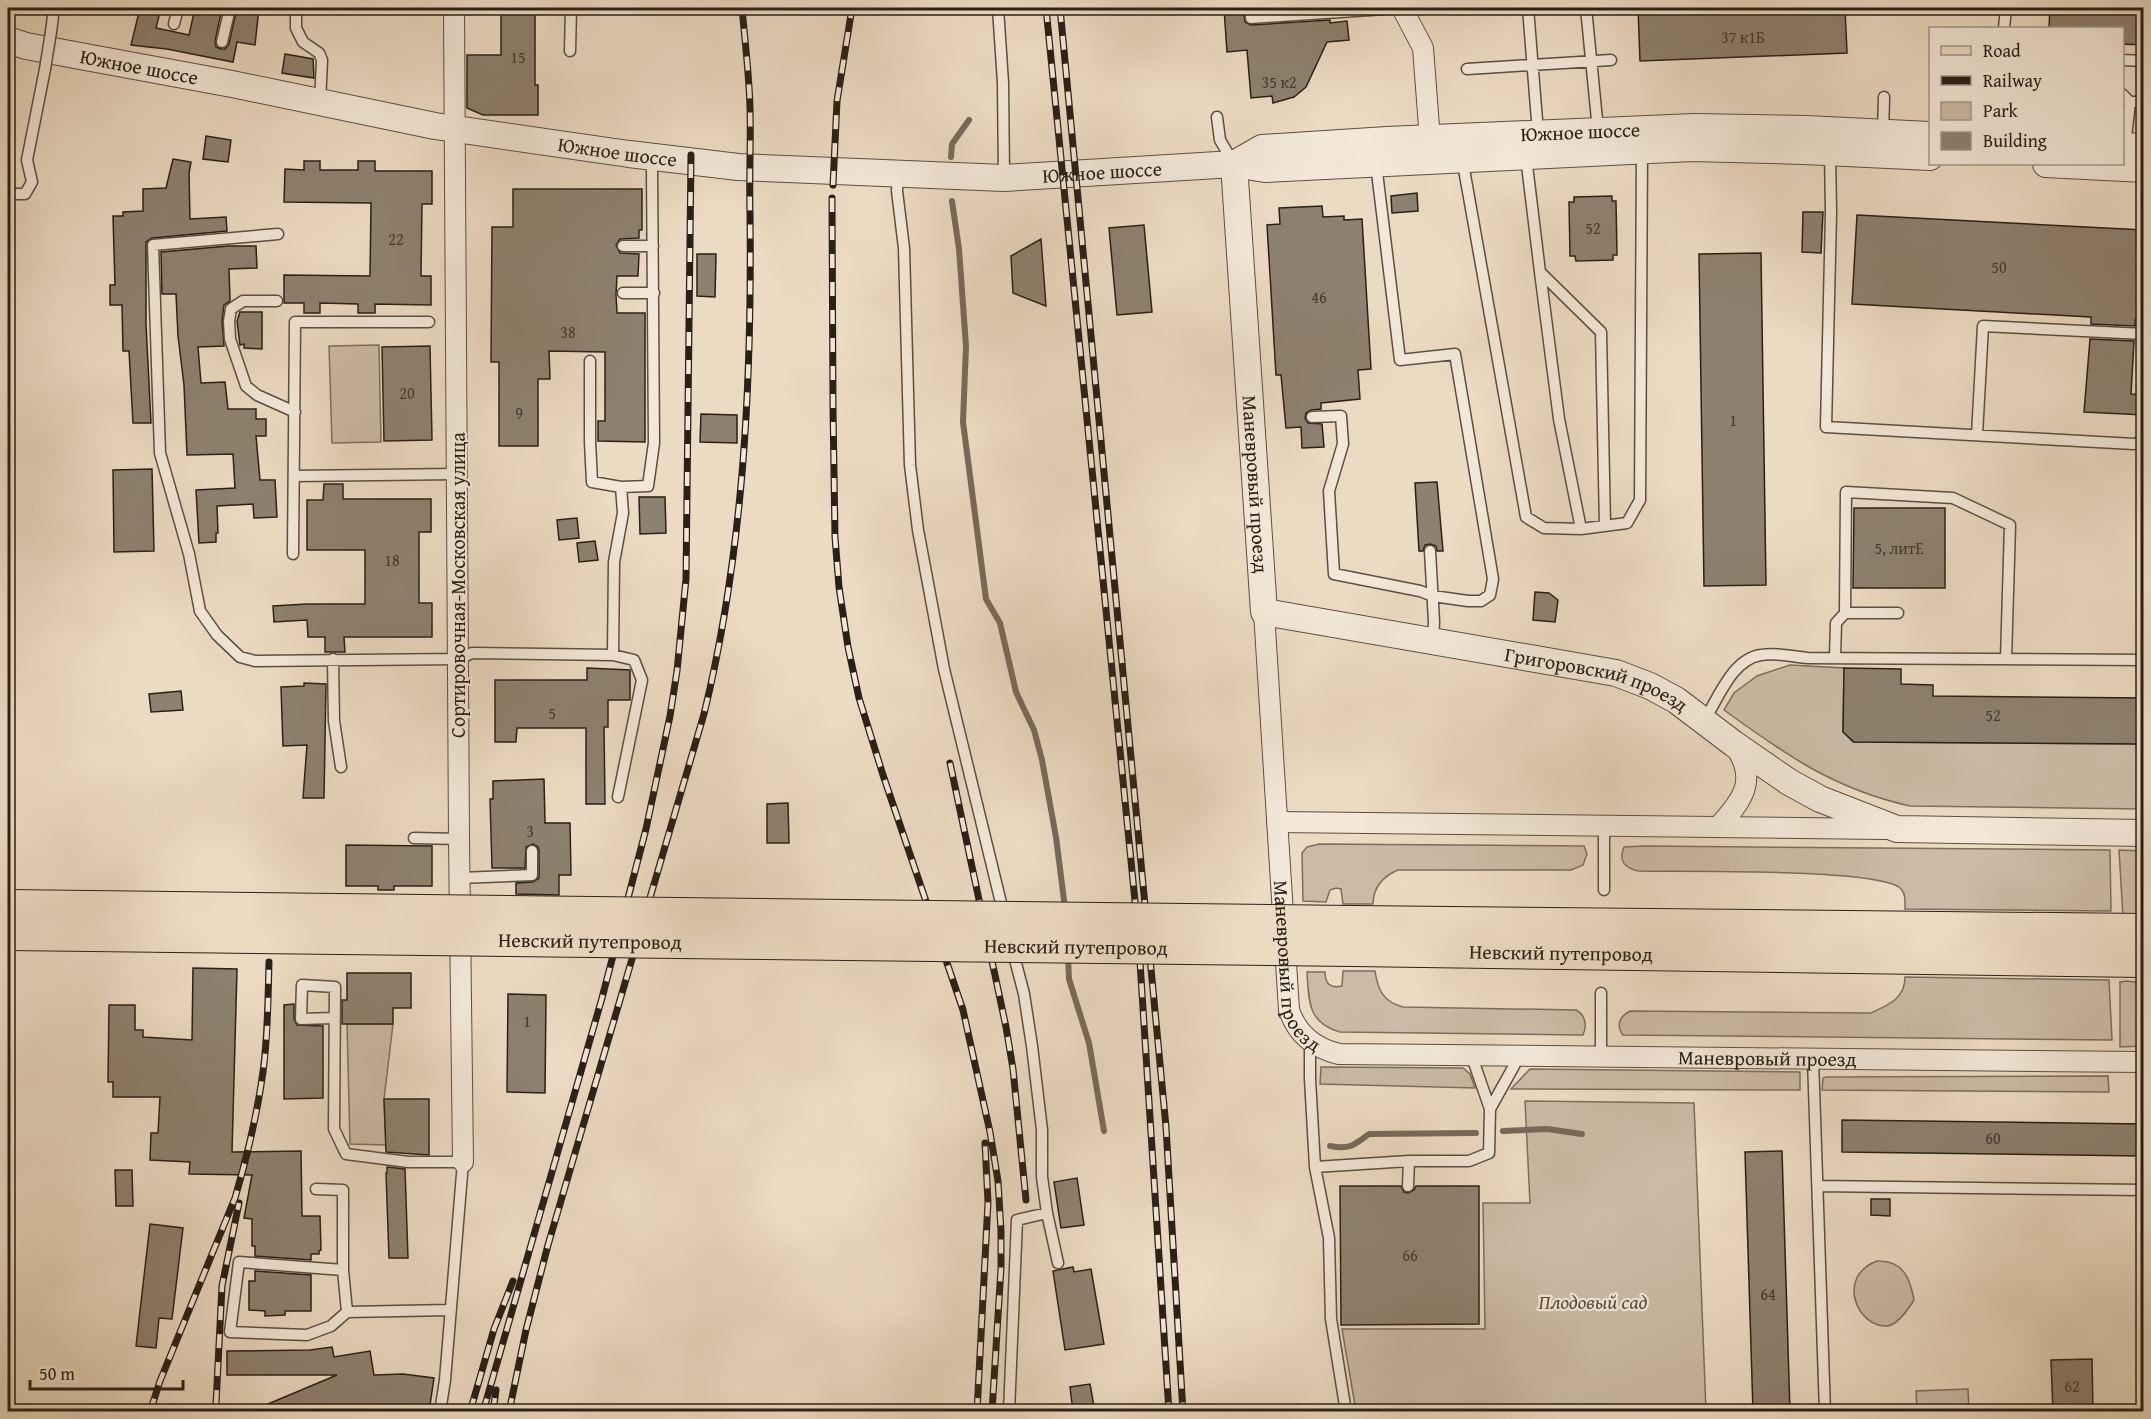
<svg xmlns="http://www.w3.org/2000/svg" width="2151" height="1419" font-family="'Gentium Book Plus',serif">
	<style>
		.green { fill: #cbbba6; stroke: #7a6e5e; stroke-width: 1.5 }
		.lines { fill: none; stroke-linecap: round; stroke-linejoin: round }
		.stream { stroke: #766a5b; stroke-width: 6 }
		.building { fill: #8e8170; stroke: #292017; stroke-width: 1.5 }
		.service-casing { stroke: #5a4f42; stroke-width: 13 }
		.minor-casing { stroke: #5a4f42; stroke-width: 22 }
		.tertiary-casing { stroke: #5a4f42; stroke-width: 28 }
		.primary-casing { stroke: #292017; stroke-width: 34 }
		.service { stroke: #f3e8d8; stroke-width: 10 }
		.minor { stroke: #f3e8d8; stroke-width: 20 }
		.tertiary { stroke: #f3e8d8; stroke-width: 26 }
		.primary { stroke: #ecdbc3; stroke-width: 32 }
		.rail-casing { stroke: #292017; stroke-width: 7 }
		.rail { stroke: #f3e8d8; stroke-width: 4.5; stroke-dasharray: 14; stroke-linecap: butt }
		.service-bridge-casing { stroke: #5a4f42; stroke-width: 13; stroke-linecap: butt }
		.primary-bridge-casing { stroke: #292017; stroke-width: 34; stroke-linecap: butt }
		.service-bridge { stroke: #f3e8d8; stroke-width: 10 }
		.primary-bridge { stroke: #ecdbc3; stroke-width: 32 }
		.labels { text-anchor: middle; stroke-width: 4.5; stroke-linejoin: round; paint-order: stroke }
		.number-label { font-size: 16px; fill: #42382d }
		.street-label { font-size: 20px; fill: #292017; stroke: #f3e8d8 }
		.park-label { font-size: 20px; font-style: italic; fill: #5a4e42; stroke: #f3e8d8 }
	</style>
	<rect width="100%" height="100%" fill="#ecdbc3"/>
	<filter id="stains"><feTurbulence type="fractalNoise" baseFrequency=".00333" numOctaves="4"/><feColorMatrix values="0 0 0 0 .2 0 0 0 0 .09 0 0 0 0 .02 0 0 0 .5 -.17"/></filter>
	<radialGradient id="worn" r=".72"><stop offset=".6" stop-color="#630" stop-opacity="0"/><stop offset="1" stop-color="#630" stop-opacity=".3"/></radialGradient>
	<path class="green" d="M379 345 381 442 332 443 329 346Z
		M1790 665 1844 668 1843 732 1853 742 2143 744V809L1910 806C1834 789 1786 755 1724 710L1734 693 1757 676Z
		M1319 844 1584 846 1587 854 1583 865 1571 870H1398C1383 876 1373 888 1373 904H1343L1341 889 1336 888 1330 890 1326 902 1303 901 1302 853 1307 847Z
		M1644 846 2110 850 2111 911 1905 909C1905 902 1906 893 1900 888 1876 868 1679 872 1638 871 1625 868 1618 861 1624 847Z
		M2119 850 2143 851V918L2123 917Z
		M1343 971H1375C1378 991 1384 1002 1403 1007L1576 1010C1586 1015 1587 1026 1583 1035L1340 1032C1307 1023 1309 1000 1307 972H1325C1325 983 1330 989 1342 986Z
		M1905 977 2109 980 2112 1040 1623 1035C1616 1025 1619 1017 1630 1011L1871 1013C1888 1005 1905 999 1905 977Z
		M2127 981 2143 983 2142 1046 2120 1047V982Z
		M347 1024H393L384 1099 386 1145 350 1144Z
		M1321 1067 1463 1068 1470 1074 1475 1088 1320 1084Z
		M1530 1069 1800 1072V1090L1511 1089Z
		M2108 1076 2109 1092 1822 1090 1823 1078 1826 1077Z
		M1525 1101 1694 1103 1706 1411H1356L1342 1329H1485L1483 1203H1530Z
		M1877 1261C1903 1260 1910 1278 1914 1300 1909 1308 1898 1325 1887 1326 1858 1328 1835 1277 1877 1261Z
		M1968 1389 1969 1411H1917L1916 1391Z"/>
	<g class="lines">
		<path class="stream" d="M951 157 952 144 969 120
			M952 201 959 249 966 346 963 422 986 599 1000 623 1016 692 1034 730 1042 760 1056 837 1065 908
			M1068 955 1069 979 1089 1043 1104 1131
			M1503 1131 1547 1129 1582 1134
			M1330 1146C1349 1150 1355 1145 1369 1134L1476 1133"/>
	</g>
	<path class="building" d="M140 8H161L156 28 189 35 195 8H222L215 41 216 47 221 49H225L229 44 237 8H259L255 45 237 42 233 62 167 49 131 45Z
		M501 8H535V85H538V115H483L467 108V55H501Z
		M1224 8H1243L1245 22 1251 25 1330 20V23L1347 21 1349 40 1327 42 1306 87 1294 97 1273 103 1272 96 1251 98 1247 50 1227 52Z
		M1638 8H1845L1847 53 1640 61Z
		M2050 8H2144V45L2122 44V28H2049Z
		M285 54 313 59 314 78 282 73Z
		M206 136 231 140 228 162 203 159Z
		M173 159 191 162 189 173 190 219 226 217 227 231 152 238 146 242V324L151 423H133L129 351H123L122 305H110V285H115L113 216H123V212L143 211V189L166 188Z
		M304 161H320V170H358V161H375V171H432V204H422L421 276H431V305L375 304V313H358V304L320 303V313H304V303H284V275L370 276 371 203 284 202 285 169 304 170Z
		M513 189H642V230H639V238L620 239 616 245 620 253 639 254 638 276H617L616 294 617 313H645V442L598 441V421H605V352L549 351 550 379H538V446H499V362H491L492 227H513Z
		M1417 193 1418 211 1392 213 1391 196Z
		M1612 196V201H1616L1617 255H1613V260L1576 261 1575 256H1570L1569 202H1574V197Z
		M1322 206 1323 217 1344 216V220L1362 219 1371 369 1358 370 1360 399 1321 403V409L1311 410 1306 413 1305 418 1308 423 1322 424 1324 447 1302 448 1301 427 1286 428 1281 375H1276L1267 225 1280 224 1279 208Z
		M1803 212H1823L1821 253 1802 252Z
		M1857 215 2144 230V320H2135V326L2091 324V317L1852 304Z
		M1144 225 1152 312 1117 315 1109 228Z
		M1041 239 1046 306 1013 293 1011 256Z
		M228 246H256L257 268 229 269 230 301 224 305 222 321 224 346 198 347 201 383 225 382 228 409H256V419H266V436H256L260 480H275L277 517 254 518 253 504 217 506 218 533H216V542L199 543 196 490 235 488 233 454 187 455 184 385 178 336 176 294H162L161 252Z
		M1761 253 1766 585 1704 586 1699 254Z
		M697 254H716L715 297 697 296Z
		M240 312H262V349L244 348V344L240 345 237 321Z
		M2090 339 2134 341 2131 394 2144 395V415L2084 412Z
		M430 346 432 440 384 441 382 347Z
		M701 414 737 415V443L700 442Z
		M152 469 154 551 114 552 113 470Z
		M1437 482 1443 551H1437L1436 546 1430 544 1425 545 1423 551H1419L1415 483Z
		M324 484H343V499H431V532H419V603H432V637H344L345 652H325V637H308L307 620 274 622 273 606 307 604H365V550H307V500H323Z
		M639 497H665L666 533 640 534Z
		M1854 508H1945V588H1853Z
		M577 518 579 538 559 540 557 520Z
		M595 541 598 560 579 562 577 543Z
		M1535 592 1549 593 1558 600 1555 622 1533 620Z
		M587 668 630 670V700H608V727H604L605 804H586V728H517L516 742H495V680H587Z
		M1844 668 1901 669V684L1933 685V696L2144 698V744L1854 742 1843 732Z
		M304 683 326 684 324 798H303L307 745 283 746 281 687 304 686Z
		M181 691 183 710 151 712 149 694Z
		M544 779 545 823H570L571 875H559V895L516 894V883L533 882 539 878V850L538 847 533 844 526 847 525 868H492L490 799H493V781Z
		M788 803 789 843H767V804Z
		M346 845 432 846V886H394V890H378V886H346Z
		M193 968 237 969 232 1152 301 1151 302 1216H320L321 1250 319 1251V1254H311V1260L255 1256V1246H252V1219L244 1218 252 1175 189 1174 190 1162 150 1160 151 1133H158L160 1097H113V1082H108L109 1005H135V1030H143V1037L192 1040Z
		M347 973H411V1008H393V1024H342V1000H347Z
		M508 994 546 995 545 1093 507 1092Z
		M294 1004V1019L297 1025 323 1026V1098L284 1099V1005Z
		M384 1099H429V1155L386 1152Z
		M1842 1120 2144 1124V1156L1842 1152Z
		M1782 1151 1790 1412H1753L1745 1152Z
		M387 1167 405 1169 408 1258H389L386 1173H387Z
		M115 1170H132L133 1206H116Z
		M1077 1178 1084 1225 1061 1228 1054 1182Z
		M1340 1186H1401L1404 1192 1408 1193 1414 1190 1416 1186H1479V1324L1341 1325Z
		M1871 1199H1890V1216L1871 1215Z
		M150 1224 183 1228 172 1319 159 1318 156 1348 136 1346Z
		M1073 1267 1074 1272 1091 1269 1104 1344 1065 1350 1053 1271Z
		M255 1271 311 1275V1311H285V1315L265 1316V1311L249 1310V1281H255Z
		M332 1347 334 1357 370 1351 374 1375 403 1374 434 1378 429 1412H249L337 1375H227V1351L310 1350Z
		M2092 1359 2093 1412H2053L2051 1360Z
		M1090 1384 1095 1412H1073L1070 1387Z"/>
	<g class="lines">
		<g class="service-casing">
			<path id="service" d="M296 8V28L303 42 319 53 322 60 320 102
				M998 8 1003 83 1004 178
				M1250 8 1251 18 1400 8
				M1528 8 1538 133
				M1586 8 1598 130
				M174 24 178 8
				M2004 28 2006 8
				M51 32 54 8
				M222 42 230 8
				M570 51 571 8
				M2122 60 2144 61
				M1467 69 1611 60
				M2122 94 2130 102H2144
				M1217 117 1220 140 1234 164
				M1883 133 1884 97
				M2125 146 2130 102
				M1830 151 1831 213 1826 427 2134 444 2144 441
				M1526 157 1540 272 1601 332 1605 526
				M1462 158 1526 517 1544 528 1581 529 1627 523 1640 500 1642 150
				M898 173 897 191 904 248 910 465 918 530 944 669 1004 915
				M8 188 14 194H25L32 182 27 160 45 69
				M278 234 153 245 160 453 189 554 200 611 217 635 240 657 255 661 459 659 472 653 613 655 614 562 623 513 621 487
				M623 246H653
				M1540 272 1559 419 1581 529
				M623 293H654
				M277 301H243L231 309 229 321 230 339 246 386 257 395 295 412
				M590 361V442L592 482 621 487 648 486 654 443 652 169
				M1312 417 1341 416 1343 444 1329 491 1334 574 1420 591 1433 596 1468 601H1481L1490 595 1493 579 1455 354 1400 360 1376 164
				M1977 435 1983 326 2144 334
				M294 476 456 474
				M1430 551 1434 622 1433 640
				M293 554 295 322H429
				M1845 613H1898
				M613 655 634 660 642 680 618 797
				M1835 658 1836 623 1845 613 1846 492 1953 498 2010 525 2006 659
				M333 659 334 721 341 767
				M1704 721C1718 699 1732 659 1761 655 1776 652 1794 657 1808 658L2144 660
				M1604 826V890
				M414 838 459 839
				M460 878 532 875V851
				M334 1018 301 1019 302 985 335 987 334 1129 346 1154 408 1162H463L445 1380 440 1412
				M1310 1042V1079L1315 1167 1329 1238 1331 1319 1346 1412
				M1601 1056V993
				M1813 1059 1825 1412
				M1490 1109 1520 1055
				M1409 1161H1469L1489 1153 1490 1109 1471 1054
				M1315 1167 1409 1161 1408 1186
				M1818 1186 2144 1190
				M316 1189 343 1190V1270L347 1312 450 1310
				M1047 1213 1058 1263
				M343 1270 239 1262 230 1332 307 1335 331 1326 347 1312
				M1009 1412 1017 1220 1047 1213 1042 1177V1130L1032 1046 1024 994 1012 948"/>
		</g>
		<g class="minor-casing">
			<g id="minor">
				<path d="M454 8 459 839 463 1162"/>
				<path d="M1402 8 1423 48 1431 153"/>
				<path id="s1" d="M1264 612 1289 1010C1297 1034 1314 1048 1339 1054L2144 1062"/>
				<path d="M1277 822 1886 829"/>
				<path d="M1718 827C1743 800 1758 780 1735 746"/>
			</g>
		</g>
		<g class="tertiary-casing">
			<g id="tertiary">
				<path id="s2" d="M8 40 26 46 232 84 435 126 629 154 738 167 1004 178 1234 164 1265 169 1692 148 1804 151 1930 157"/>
				<path d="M2122 146 2144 147"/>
				<path id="s3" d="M1234 164 1264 612 1616 673 1650 686 1676 700 1734 744 1789 782 1820 799 1897 829 2144 833"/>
				<path id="s4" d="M1234 164 1262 148 1387 140 1694 127 1806 129 1930 135"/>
				<path d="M2046 164 2144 169"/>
			</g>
		</g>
		<g class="primary-casing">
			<g id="primary">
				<path d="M1353 922 2144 930"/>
				<path id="s5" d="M1353 950 2144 961"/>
			</g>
		</g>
		<use href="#service" class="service"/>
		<use href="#minor" class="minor"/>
		<use href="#tertiary" class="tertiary"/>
		<use href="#primary" class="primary"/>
		<g class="rail-casing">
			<path id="rail" d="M1046 8 1138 931 1169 1412
				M1060 8 1166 1127 1183 1412
				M833 185 837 101 852 8
				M832 198 833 408 835 537 839 587 848 647 859 698 883 775 963 1010 990 1132 998 1181 1001 1231V1268L992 1412
				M950 763 1006 1027 1013 1069 1026 1200
				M216 1404 222 1286 239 1203
				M150 1412 160 1381 235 1198C247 1157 257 1115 263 1072 268 1036 268 999 269 962
				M470 1412 494 1329 513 1281
				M483 1412 602 998 646 829 670 716 677 671 686 579 691 155
				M493 1412 496 1390
				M509 1412 526 1330 548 1245 704 714C744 550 752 380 750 212 749 177 751 142 750 107 749 74 745 41 742 8
				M977 1412 988 1202 985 1143"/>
		</g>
		<use href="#rail" class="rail"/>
		<g class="service-bridge-casing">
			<path id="service-bridge" d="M45 69 51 32"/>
		</g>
		<g class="primary-bridge-casing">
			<g id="primary-bridge">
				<path d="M8 906 1353 922"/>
				<path id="s6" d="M8 934 1353 950"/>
			</g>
		</g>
		<use href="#service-bridge" class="service-bridge"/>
		<use href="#primary-bridge" class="primary-bridge"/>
	</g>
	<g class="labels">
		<g class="number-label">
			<text x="1743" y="43">37 к1Б</text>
			<text x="518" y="63">15</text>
			<text x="1279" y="88">35 к2</text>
			<text x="1593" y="234">52</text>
			<text x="396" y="245">22</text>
			<text x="1999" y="273">50</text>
			<text x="1319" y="303">46</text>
			<text x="568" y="338">38</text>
			<text x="407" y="399">20</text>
			<text x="519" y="419">9</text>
			<text x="1733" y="426">1</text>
			<text x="1899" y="554">5, литЕ</text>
			<text x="392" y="566">18</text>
			<text x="552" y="719">5</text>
			<text x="1993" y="721">52</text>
			<text x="530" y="837">3</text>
			<text x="527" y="1027">1</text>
			<text x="1993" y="1144">60</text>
			<text x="1410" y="1261">66</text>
			<text x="1768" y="1300">64</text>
			<text x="2072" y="1392">62</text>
		</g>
		<g class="street-label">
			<text dy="7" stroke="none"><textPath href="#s2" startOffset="134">Южное шоссе</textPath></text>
			<text dy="7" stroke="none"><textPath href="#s4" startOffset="351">Южное шоссе</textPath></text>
			<text dy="7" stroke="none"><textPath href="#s2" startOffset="620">Южное шоссе</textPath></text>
			<text dy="7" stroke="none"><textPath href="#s2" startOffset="1106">Южное шоссе</textPath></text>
			<text dy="7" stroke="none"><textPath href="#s3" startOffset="321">Маневровый проезд</textPath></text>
			<text transform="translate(458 585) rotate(-90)" y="7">Сортировочная-Московская улица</text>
			<text dy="7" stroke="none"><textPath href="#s3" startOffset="789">Григоровский проезд</textPath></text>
			<text dy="7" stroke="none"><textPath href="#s6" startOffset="582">Невский путепровод</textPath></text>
			<text dy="7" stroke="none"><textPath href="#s6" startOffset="1068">Невский путепровод</textPath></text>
			<text dy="7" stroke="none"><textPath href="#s5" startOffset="208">Невский путепровод</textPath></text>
			<text dy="7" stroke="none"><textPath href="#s1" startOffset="358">Маневровый проезд</textPath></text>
			<text dy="7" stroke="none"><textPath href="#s1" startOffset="897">Маневровый проезд</textPath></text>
		</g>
		<g class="park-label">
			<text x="1593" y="1309">Плодовый сад</text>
		</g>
	</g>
	<rect width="2151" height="1419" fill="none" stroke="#ecdbc3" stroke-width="30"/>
	<rect x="9" y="9" width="2133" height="1401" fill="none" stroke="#292017" stroke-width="3"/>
	<rect x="15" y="15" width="2121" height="1389" fill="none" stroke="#292017" stroke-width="1.5"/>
	<rect x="1929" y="27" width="195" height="138" fill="#f3e8d8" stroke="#a2988b" stroke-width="1.5"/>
	<rect x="1941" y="46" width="30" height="9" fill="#ecdbc3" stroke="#a2988b" stroke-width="1.5"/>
	<text x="1983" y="57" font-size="18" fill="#292017">Road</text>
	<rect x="1941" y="76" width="30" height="9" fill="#292017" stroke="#a2988b" stroke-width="1.5"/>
	<text x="1983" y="87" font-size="18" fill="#292017">Railway</text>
	<rect x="1941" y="102" width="30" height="18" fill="#cbbba6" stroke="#a2988b" stroke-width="1.5"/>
	<text x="1983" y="117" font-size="18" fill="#292017">Park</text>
	<rect x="1941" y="132" width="30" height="18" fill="#8e8170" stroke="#a2988b" stroke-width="1.5"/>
	<text x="1983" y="147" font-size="18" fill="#292017">Building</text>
	<path d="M30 1380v9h153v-9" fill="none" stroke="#292017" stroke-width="3"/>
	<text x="39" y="1380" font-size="18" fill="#292017" stroke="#f3e8d8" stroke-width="4.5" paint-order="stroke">50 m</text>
	<rect width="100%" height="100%" filter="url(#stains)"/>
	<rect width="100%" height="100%" fill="url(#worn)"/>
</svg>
